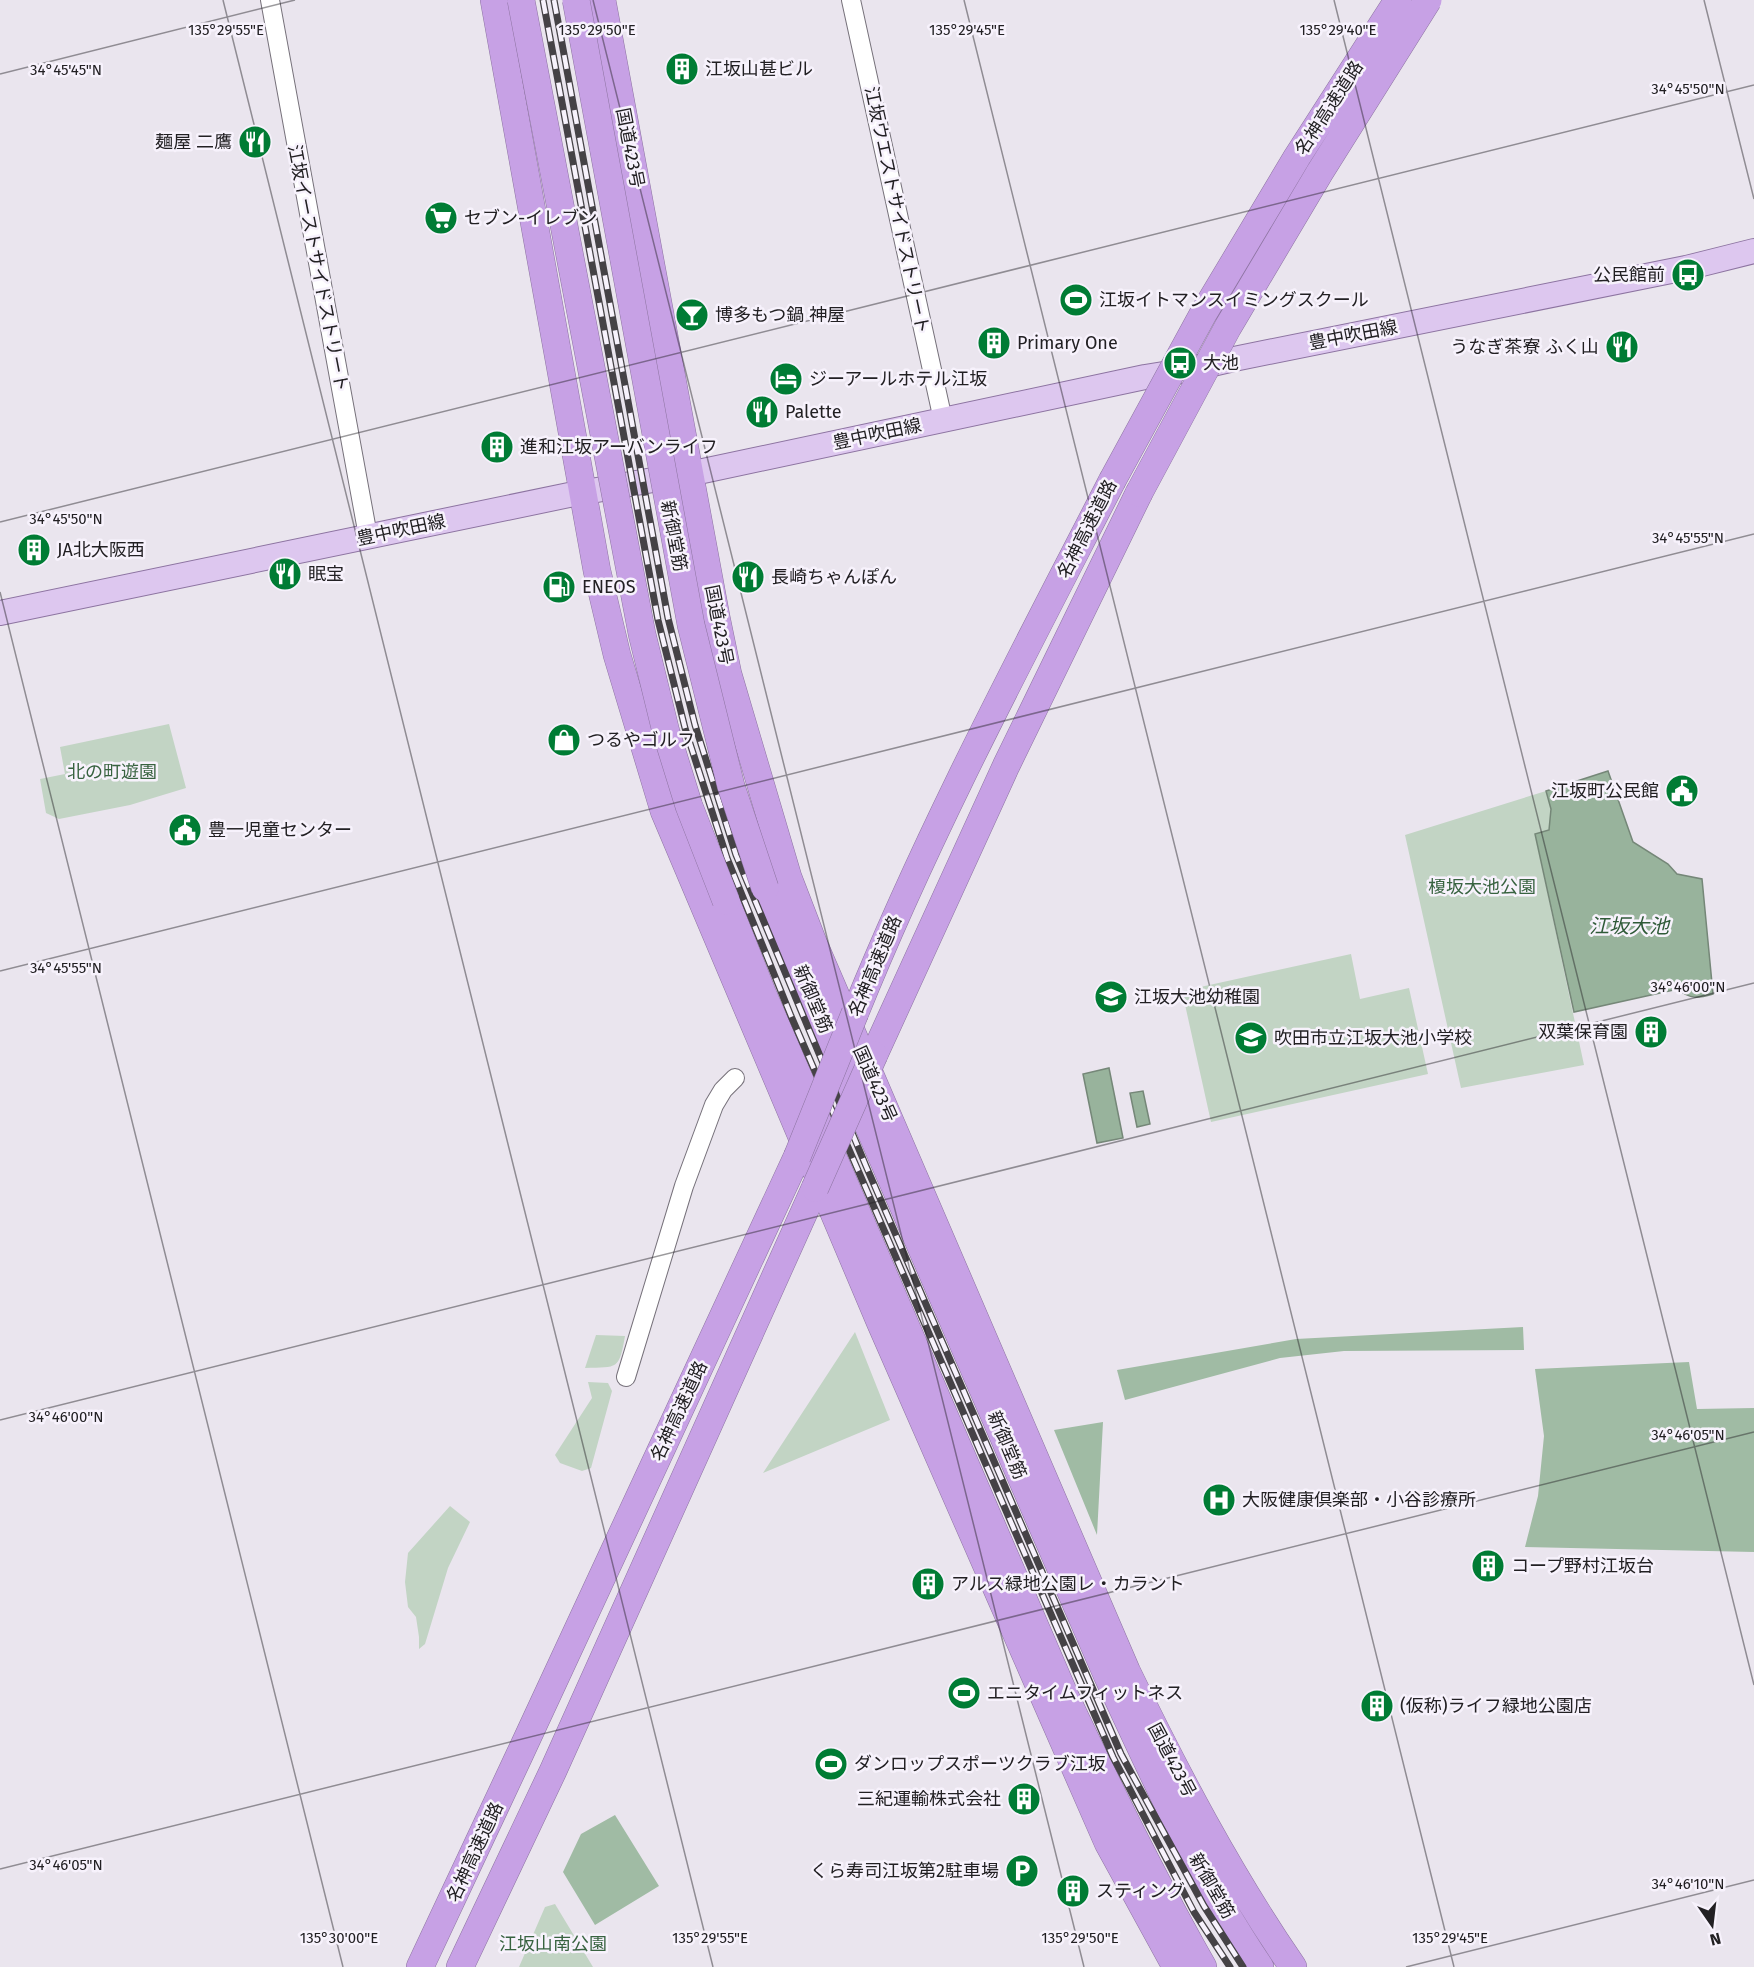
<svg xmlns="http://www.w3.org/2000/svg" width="1754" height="1967" font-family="'Fira Sans','Noto Sans JP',sans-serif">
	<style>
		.green { fill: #c2d4c4 }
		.forest { fill: #a0bba4 }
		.water { fill: #98b39c; stroke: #758778; stroke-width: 1.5 }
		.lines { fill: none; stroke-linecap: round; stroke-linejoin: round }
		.minor-casing { stroke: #76717a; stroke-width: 20 }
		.major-casing { stroke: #8d74a1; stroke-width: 26 }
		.highway-casing { stroke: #8d74a1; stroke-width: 28 }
		.minor { stroke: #fff; stroke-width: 18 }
		.major { stroke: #ddc7ef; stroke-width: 24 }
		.highway { stroke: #c7a1e5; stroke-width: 27 }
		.rail-casing { stroke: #454246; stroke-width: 7 }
		.rail { stroke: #f7f2fc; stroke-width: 4.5; stroke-dasharray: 14; stroke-linecap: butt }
		.highway-bridge-casing { stroke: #8d74a1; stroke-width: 28; stroke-linecap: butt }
		.highway-bridge { stroke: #c7a1e5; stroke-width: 27 }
		.ticks { fill: none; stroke: #222023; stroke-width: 1.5; stroke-opacity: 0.45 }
		.labels { text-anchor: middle; stroke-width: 5; stroke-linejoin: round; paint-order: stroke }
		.poi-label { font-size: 18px; fill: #222023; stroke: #f7f2fc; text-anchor: start }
		.street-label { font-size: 18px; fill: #222023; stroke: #f7f2fc }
		.park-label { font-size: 18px; fill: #386340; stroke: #f7f2fc }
		.water-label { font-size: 20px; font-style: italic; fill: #2f5a38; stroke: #f7f2fc }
		.ticks-label { font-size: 15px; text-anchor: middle; fill: #222023; stroke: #f7f2fc; stroke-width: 5; stroke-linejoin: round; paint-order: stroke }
	</style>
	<rect width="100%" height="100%" fill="#eae5ee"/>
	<path class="green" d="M169 724 186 788 130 805 59 819 46 813 40 779 65 774 60 747Z
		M1546 791 1551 809 1549 830 1535 834 1584 1065 1461 1088 1405 835Z
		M1351 954 1360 999 1409 988 1428 1074 1211 1122 1182 991Z
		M855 1332 890 1420 763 1473Z
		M596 1335 625 1336C619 1370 618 1367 585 1368Z
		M588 1382 608 1383 612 1391 591 1468 582 1471 560 1463 555 1455 592 1398Z
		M450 1506 470 1522 448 1568 425 1644 419 1649V1637L416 1617 408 1607 405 1582 408 1553Z
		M555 1904 593 1967H519L545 1907Z"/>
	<path class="forest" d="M1523 1327 1524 1350 1344 1351 1280 1358 1125 1400 1117 1370 1296 1339Z
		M1689 1362 1697 1409 1754 1408V1552L1525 1547 1538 1496 1544 1436 1535 1369Z
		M1103 1422 1097 1535 1054 1430Z
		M615 1815 659 1886 595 1925 563 1872 581 1834Z"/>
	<path class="water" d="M1608 771 1633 842 1668 864 1677 874 1702 879 1713 994C1699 998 1690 1000 1678 989L1574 1012 1535 834 1549 830 1551 809 1546 791Z
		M1109 1068 1123 1138 1097 1143 1083 1074Z
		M1143 1091 1150 1124 1137 1127 1130 1093Z"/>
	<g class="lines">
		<g class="minor-casing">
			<path id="minor" d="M270 0 368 536
				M851 0 943 420
				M626 1377 684 1186 714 1105 723 1090 735 1078"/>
		</g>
		<g class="major-casing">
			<path id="major" d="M0 613 569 495 703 471 1145 377 1182 371 1234 359 1686 268 1754 251"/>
		</g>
		<g class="highway-casing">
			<path id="highway" d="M494 0 597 571 617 655 664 811 880 1322 1108 1843 1176 1967
				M602 0 716 616 728 674 788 877 813 942 1127 1672C1176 1773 1229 1874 1293 1967
				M765 888 1107 1675C1153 1774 1198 1876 1260 1967
				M726 901 762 992 1066 1698C1109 1789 1153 1879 1203 1967
				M855 1013C929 830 1022 656 1112 481
				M874 1055 1006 766 1139 493
				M420 1967 519 1756 797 1157
				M460 1967 553 1771 815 1188"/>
		</g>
		<use href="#minor" class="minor"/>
		<use href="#major" class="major"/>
		<use href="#highway" class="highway"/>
		<g class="rail-casing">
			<path id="rail" d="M543 0 658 620 685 728 727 858 791 1016 1113 1757 1194 1912 1230 1967
				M554 0 668 618 695 725 736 855 866 1166 1121 1754 1204 1906 1243 1967"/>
		</g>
		<use href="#rail" class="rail"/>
		<g class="highway-bridge-casing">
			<path id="highway-bridge" d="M521 0 642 634 666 732 689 806 726 901
				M576 0 691 625 731 786 765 888
				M1112 481 1203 314 1297 157 1398 0
				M1139 493 1228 327 1320 172 1428 0
				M797 1157 855 1013
				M815 1188 874 1055"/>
		</g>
		<use href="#highway-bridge" class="highway-bridge"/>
	</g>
	<path class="ticks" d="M223 0 713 1967M593 0 1084 1967M964 0 1454 1967M1334 0 1754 1685M1704 0 1754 199M0 74 295 0M0 522 1754 85M0 592 343 1967M0 971 1754 534M0 1420 1754 983M0 1869 1754 1432M1406 1967 1754 1880"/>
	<defs>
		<g id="building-disc" transform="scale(1.725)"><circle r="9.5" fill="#007c34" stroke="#f7f2fc"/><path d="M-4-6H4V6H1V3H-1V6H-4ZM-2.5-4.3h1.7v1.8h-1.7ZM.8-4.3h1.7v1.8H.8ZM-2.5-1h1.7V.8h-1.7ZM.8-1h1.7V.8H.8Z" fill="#fff"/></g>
		<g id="restaurant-disc" transform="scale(1.725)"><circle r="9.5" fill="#007c34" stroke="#f7f2fc"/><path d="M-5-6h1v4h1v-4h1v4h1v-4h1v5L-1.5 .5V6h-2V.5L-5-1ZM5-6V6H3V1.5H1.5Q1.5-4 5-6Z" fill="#fff"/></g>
		<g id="supermarket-disc" transform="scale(1.725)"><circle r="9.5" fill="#007c34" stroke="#f7f2fc"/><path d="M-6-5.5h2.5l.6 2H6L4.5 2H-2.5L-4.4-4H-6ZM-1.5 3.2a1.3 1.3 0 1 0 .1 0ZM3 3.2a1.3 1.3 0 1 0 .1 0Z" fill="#fff"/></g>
		<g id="bus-disc" transform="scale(1.725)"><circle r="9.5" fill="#007c34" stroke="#f7f2fc"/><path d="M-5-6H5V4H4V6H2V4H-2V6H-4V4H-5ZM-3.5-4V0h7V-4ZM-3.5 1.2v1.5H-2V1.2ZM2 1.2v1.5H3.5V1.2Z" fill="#fff"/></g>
		<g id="stadium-disc" transform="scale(1.725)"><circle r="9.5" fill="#007c34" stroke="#f7f2fc"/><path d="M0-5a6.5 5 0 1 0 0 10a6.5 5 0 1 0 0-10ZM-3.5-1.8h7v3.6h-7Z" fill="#fff"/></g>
		<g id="bar-disc" transform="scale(1.725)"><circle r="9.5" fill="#007c34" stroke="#f7f2fc"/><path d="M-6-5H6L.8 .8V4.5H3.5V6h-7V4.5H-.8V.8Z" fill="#fff"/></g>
		<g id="hotel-disc" transform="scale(1.725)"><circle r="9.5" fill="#007c34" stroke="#f7f2fc"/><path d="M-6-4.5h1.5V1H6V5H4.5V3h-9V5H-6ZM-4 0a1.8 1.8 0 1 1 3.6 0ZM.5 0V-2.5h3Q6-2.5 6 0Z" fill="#fff"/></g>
		<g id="fuel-disc" transform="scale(1.725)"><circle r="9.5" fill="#007c34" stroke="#f7f2fc"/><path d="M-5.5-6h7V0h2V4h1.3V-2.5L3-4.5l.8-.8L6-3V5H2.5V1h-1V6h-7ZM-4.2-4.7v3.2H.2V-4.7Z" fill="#fff"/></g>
		<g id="shop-disc" transform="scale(1.725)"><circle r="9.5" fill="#007c34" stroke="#f7f2fc"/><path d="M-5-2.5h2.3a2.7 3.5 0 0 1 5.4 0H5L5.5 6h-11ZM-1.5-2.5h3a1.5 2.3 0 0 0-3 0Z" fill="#fff"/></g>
		<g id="civic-disc" transform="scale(1.725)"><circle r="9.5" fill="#007c34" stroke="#f7f2fc"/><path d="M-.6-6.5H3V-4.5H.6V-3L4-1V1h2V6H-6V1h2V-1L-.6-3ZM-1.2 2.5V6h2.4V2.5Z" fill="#fff"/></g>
		<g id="school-disc" transform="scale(1.725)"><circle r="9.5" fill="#007c34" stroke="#f7f2fc"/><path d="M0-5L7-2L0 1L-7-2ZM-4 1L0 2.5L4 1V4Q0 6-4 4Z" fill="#fff"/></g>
		<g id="hospital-disc" transform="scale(1.725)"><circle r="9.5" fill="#007c34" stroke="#f7f2fc"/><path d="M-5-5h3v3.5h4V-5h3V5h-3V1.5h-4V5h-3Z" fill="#fff"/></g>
		<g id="parking-disc" transform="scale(1.725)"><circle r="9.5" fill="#007c34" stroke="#f7f2fc"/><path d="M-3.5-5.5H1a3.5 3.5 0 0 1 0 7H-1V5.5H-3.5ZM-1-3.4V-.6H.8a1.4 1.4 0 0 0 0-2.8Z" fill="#fff"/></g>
	</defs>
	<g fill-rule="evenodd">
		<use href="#building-disc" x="682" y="69"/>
		<use href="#restaurant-disc" x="255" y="142"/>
		<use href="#supermarket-disc" x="441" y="218"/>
		<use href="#bus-disc" x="1688" y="275"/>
		<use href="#stadium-disc" x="1076" y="300"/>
		<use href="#bar-disc" x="692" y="315"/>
		<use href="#building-disc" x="994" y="343"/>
		<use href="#restaurant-disc" x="1622" y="347"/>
		<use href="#bus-disc" x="1180" y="363"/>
		<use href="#hotel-disc" x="786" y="379"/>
		<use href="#restaurant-disc" x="762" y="412"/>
		<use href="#building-disc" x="497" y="447"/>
		<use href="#building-disc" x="34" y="550"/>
		<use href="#restaurant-disc" x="285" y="574"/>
		<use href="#restaurant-disc" x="748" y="577"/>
		<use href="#fuel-disc" x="559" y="587"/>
		<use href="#shop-disc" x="564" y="740"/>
		<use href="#civic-disc" x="1682" y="791"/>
		<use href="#civic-disc" x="185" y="830"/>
		<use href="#school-disc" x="1111" y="997"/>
		<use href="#building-disc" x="1651" y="1032"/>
		<use href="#school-disc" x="1251" y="1038"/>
		<use href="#hospital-disc" x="1219" y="1500"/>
		<use href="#building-disc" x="1488" y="1566"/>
		<use href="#building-disc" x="928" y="1584"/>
		<use href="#stadium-disc" x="964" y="1693"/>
		<use href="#building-disc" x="1377" y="1706"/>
		<use href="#stadium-disc" x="831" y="1764"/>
		<use href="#building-disc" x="1024" y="1799"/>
		<use href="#parking-disc" x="1022" y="1871"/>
		<use href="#building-disc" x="1073" y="1891"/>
	</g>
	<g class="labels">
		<g class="poi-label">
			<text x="705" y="75">江坂山甚ビル</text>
			<text x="232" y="148" text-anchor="end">麺屋 二鷹</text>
			<text x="464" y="224">セブン-イレブン</text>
			<text x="1665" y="281" text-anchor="end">公民館前</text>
			<text x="1099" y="306">江坂イトマンスイミングスクール</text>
			<text x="715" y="321">博多もつ鍋 神屋</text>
			<text x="1017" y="349">Primary One</text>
			<text x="1599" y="353" text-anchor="end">うなぎ茶寮 ふく山</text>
			<text x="1203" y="369">大池</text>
			<text x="809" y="385">ジーアールホテル江坂</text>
			<text x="785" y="418">Palette</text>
			<text x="520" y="453">進和江坂アーバンライフ</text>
			<text x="57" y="556">JA北大阪西</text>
			<text x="308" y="580">眠宝</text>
			<text x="771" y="583">長崎ちゃんぽん</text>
			<text x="582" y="593">ENEOS</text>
			<text x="587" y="746">つるやゴルフ</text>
			<text x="1659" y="797" text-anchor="end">江坂町公民館</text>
			<text x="208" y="836">豊一児童センター</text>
			<text x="1134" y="1003">江坂大池幼稚園</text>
			<text x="1628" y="1038" text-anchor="end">双葉保育園</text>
			<text x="1274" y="1044">吹田市立江坂大池小学校</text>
			<text x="1242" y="1506">大阪健康倶楽部・小谷診療所</text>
			<text x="1511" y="1572">コープ野村江坂台</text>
			<text x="951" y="1590">アルス緑地公園レ・カラント</text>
			<text x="987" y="1699">エニタイムフィットネス</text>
			<text x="1400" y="1712">(仮称)ライフ緑地公園店</text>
			<text x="854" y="1770">ダンロップスポーツクラブ江坂</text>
			<text x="1001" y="1805" text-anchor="end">三紀運輸株式会社</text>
			<text x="999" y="1877" text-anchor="end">くら寿司江坂第2駐車場</text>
			<text x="1096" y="1897">スティング</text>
		</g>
		<g class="street-label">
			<text transform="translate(1329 108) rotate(-57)" y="6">名神高速道路</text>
			<text transform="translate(630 148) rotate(79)" y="6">国道423号</text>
			<text transform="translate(897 210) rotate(78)" y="6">江坂ウエストサイドストリート</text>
			<text transform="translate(318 268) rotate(79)" y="6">江坂イーストサイドストリート</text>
			<text transform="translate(1353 335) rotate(-11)" y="6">豊中吹田線</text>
			<text transform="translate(877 434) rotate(-12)" y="6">豊中吹田線</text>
			<text transform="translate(1087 529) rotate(-63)" y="6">名神高速道路</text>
			<text transform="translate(401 530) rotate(-12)" y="6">豊中吹田線</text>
			<text transform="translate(674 536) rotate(79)" y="6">新御堂筋</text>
			<text transform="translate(719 625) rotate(79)" y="6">国道423号</text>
			<text transform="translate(875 966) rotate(-67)" y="6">名神高速道路</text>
			<text transform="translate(813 999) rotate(67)" y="6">新御堂筋</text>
			<text transform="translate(875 1084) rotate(66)" y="6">国道423号</text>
			<text transform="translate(679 1411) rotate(-65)" y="6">名神高速道路</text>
			<text transform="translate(1007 1445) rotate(67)" y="6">新御堂筋</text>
			<text transform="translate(1172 1760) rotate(62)" y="6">国道423号</text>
			<text transform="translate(475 1852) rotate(-65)" y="6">名神高速道路</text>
			<text transform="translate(1212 1886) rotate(60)" y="6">新御堂筋</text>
		</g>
		<g class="park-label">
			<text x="112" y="778">北の町遊園</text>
			<text x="1482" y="893">榎坂大池公園</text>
			<text x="553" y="1950">江坂山南公園</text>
		</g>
		<g class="water-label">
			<text x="1629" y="933">江坂大池</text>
		</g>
	</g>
	<g class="ticks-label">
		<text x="226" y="35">135°29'55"E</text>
		<text x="597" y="35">135°29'50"E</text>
		<text x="967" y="35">135°29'45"E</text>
		<text x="1338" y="35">135°29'40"E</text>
		<text x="66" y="75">34°45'45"N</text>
		<text x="1688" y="94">34°45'50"N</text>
		<text x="66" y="524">34°45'50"N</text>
		<text x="1688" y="543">34°45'55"N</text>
		<text x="66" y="973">34°45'55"N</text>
		<text x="1688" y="992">34°46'00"N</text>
		<text x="66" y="1422">34°46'00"N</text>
		<text x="1688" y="1440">34°46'05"N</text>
		<text x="66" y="1870">34°46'05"N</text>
		<text x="1688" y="1889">34°46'10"N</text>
		<text x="339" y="1943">135°30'00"E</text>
		<text x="710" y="1943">135°29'55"E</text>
		<text x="1080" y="1943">135°29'50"E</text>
		<text x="1450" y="1943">135°29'45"E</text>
	</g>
	<g transform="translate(1712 1925) rotate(166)" stroke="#f7f2fc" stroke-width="4.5" paint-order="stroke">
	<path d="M0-4.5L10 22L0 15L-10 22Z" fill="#222023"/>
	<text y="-9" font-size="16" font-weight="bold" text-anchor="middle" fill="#222023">N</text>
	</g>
</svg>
